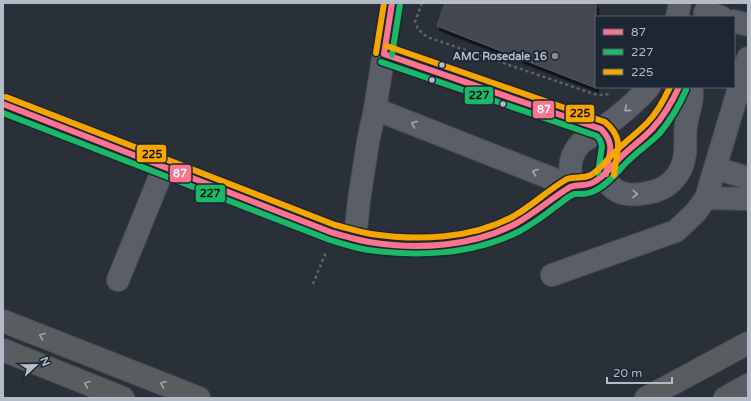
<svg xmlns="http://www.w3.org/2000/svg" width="751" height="401" font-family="'Varela Round',sans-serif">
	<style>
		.building { fill: #444950; stroke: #52575f; filter: url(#shadow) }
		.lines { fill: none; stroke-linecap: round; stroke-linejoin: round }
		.minor-casing { stroke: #484c53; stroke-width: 24 }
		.highway-casing { stroke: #474c53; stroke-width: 24 }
		.path { stroke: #5d636a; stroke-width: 2.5; stroke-dasharray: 3 3; stroke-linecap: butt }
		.minor { stroke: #5a5e66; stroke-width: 22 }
		.highway { stroke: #5a5d60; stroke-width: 22 }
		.bus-1-casing { stroke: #1d2633; stroke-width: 9 }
		.bus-2-casing { stroke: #1d2633; stroke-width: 9 }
		.bus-3-casing { stroke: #1d2633; stroke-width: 9 }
		.bus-1 { stroke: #fc738d; stroke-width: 6 }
		.bus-2 { stroke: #1ab867; stroke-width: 6 }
		.bus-3 { stroke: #f7a600; stroke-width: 6 }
		.oneway { stroke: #a2a9b5 }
		.oneway2 { stroke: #9ea4af }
		.poi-dot { fill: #848b96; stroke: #1d2633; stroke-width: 1.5 }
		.bus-dot { fill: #b4bcc9; stroke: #1d2633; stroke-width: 1.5 }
		.labels { text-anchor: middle; stroke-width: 4; stroke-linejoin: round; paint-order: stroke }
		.poi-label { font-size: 11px; font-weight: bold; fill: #b4bcc9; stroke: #1d2633; text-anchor: end }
		.line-badge { stroke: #1d2633; stroke-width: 1.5 }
		.badge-label { font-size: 11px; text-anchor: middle; font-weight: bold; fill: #fff }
		.pale-badge-label { font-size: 11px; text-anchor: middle; font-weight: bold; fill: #111 }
	</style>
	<defs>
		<filter id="shadow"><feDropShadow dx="2.5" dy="4.5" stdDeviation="0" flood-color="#0009"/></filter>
	</defs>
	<rect width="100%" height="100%" fill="#2a3038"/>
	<path class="building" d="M445 3H596V88L437 26Z"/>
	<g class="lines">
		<g class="minor-casing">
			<path id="minor" d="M705 12 721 17
				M677 17 680 3
				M734 21 748 25
				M384 54 601 129C606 133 610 137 611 144 613 158 597 176 614 189 623 196 637 195 647 193 668 190 683 175 685 153 686 142 684 131 687 120 689 108 694 99 691 87
				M3 104 333 233C345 236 357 240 369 242 413 249 477 246 517 223 531 215 544 206 557 196 561 194 568 187 572 186 574 185 576 186 578 186 583 186 588 185 593 183 606 176 613 164 624 154 633 145 644 137 653 128 664 116 672 102 679 87
				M375 109 571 186
				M715 168 748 178
				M571 186C570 168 568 157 581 143 606 126 630 109 649 87
				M706 198 748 199
				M355 239 359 200 368 142 375 109 392 3
				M552 275 676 231 696 212 706 198 748 58
				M118 280 164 167"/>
		</g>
		<g class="highway-casing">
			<path id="highway" d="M3 321 199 398
				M3 350 123 398
				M646 398 748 343
				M725 398 748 385"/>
		</g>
		<path class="path" d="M422 3 415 22 418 29 427 37 594 94 603 95 609 94
			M313 284 326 252"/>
		<use href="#minor" class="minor"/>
		<use href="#highway" class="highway"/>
		<g class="bus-1-casing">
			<path id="bus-1" d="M384 54 601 129C617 146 608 154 606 174
				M384 54 392 3
				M3 104 333 233C345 236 356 240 369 242 417 250 473 247 517 223 536 212 552 198 570 187 578 184 585 187 594 182 605 176 612 166 621 157 631 147 643 139 653 128 664 116 672 102 679 87"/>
		</g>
		<g class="bus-2-casing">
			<path id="bus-2" d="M392 55 400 4
				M381 62 597 136 600 140 602 146 598 173
				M3 113 330 240C343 244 355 248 368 250 419 257 474 254 520 231 532 224 544 216 555 207 561 203 566 198 572 195 575 193 578 194 581 194 587 194 593 192 598 189 610 182 618 171 627 162 637 152 649 144 659 134 670 121 679 106 686 90"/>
		</g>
		<g class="bus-3-casing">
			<path id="bus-3" d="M387 46 605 122C626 140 616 152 614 175
				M376 53 384 3
				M6 97 335 225C347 228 359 232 371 234 418 241 472 239 514 216 533 205 548 190 567 179 575 176 583 179 591 175 600 170 607 159 615 152 625 142 637 133 647 123 657 113 664 100 670 87"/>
		</g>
		<use href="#bus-1" class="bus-1"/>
		<use href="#bus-2" class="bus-2"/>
		<use href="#bus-3" class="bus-3"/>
	</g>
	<defs><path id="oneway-chevron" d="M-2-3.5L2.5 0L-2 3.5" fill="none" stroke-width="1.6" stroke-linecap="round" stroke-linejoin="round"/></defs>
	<g class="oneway">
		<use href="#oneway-chevron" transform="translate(627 109) rotate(140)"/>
		<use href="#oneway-chevron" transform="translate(414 124) rotate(-159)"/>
		<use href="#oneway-chevron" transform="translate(535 172) rotate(-159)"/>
		<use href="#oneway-chevron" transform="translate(635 194) rotate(1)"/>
	</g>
	<g class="oneway2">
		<use href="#oneway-chevron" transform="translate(42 336) rotate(-159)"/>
		<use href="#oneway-chevron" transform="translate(87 384) rotate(-158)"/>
		<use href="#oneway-chevron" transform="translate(163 384) rotate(-159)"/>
	</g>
	<circle class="poi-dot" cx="555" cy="56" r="4"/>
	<g class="bus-dot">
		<circle cx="442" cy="65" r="3.5"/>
		<circle cx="432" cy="80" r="3.5"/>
		<circle cx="503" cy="104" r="3.5"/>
	</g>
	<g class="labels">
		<g class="poi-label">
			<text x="547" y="60">AMC Rosedale 16</text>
		</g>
	</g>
	<g class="line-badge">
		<rect x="464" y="86" width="30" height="19" rx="4" fill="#1ab867"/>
		<rect x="532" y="100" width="23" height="19" rx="4" fill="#fc738d"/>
		<rect x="565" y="104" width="30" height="19" rx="4" fill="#f7a600"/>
		<rect x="136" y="144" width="31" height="19" rx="4" fill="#f7a600"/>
		<rect x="169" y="164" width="23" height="19" rx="4" fill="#fc738d"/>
		<rect x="195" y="184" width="31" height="19" rx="4" fill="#1ab867"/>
	</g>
	<g class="badge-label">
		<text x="544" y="113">87</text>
		<text x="180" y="177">87</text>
	</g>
	<g class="pale-badge-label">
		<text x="479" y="99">227</text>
		<text x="580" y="117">225</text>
		<text x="152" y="158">225</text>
		<text x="210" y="197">227</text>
	</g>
	<rect width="751" height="401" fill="none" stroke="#b4bcc9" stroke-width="8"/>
	<rect x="595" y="16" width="140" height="72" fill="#1d2633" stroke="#59626f"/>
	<rect x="603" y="29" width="20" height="6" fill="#fc738d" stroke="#59626f"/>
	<text x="631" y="36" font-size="12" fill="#b4bcc9">87</text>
	<rect x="603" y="49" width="20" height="6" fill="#1ab867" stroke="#59626f"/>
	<text x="631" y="56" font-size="12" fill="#b4bcc9">227</text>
	<rect x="603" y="69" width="20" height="6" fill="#f7a600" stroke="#59626f"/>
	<text x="631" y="76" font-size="12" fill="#b4bcc9">225</text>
	<g transform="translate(36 365) rotate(68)" stroke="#1d2633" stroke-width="3" paint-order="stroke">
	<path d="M0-3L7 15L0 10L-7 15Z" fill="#b4bcc9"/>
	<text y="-6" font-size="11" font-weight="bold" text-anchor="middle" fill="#b4bcc9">N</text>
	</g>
	<path d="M607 377v6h65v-6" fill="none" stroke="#b4bcc9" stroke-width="2"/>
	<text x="613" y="377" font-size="12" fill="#b4bcc9" stroke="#1d2633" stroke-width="3" paint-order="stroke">20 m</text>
</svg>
